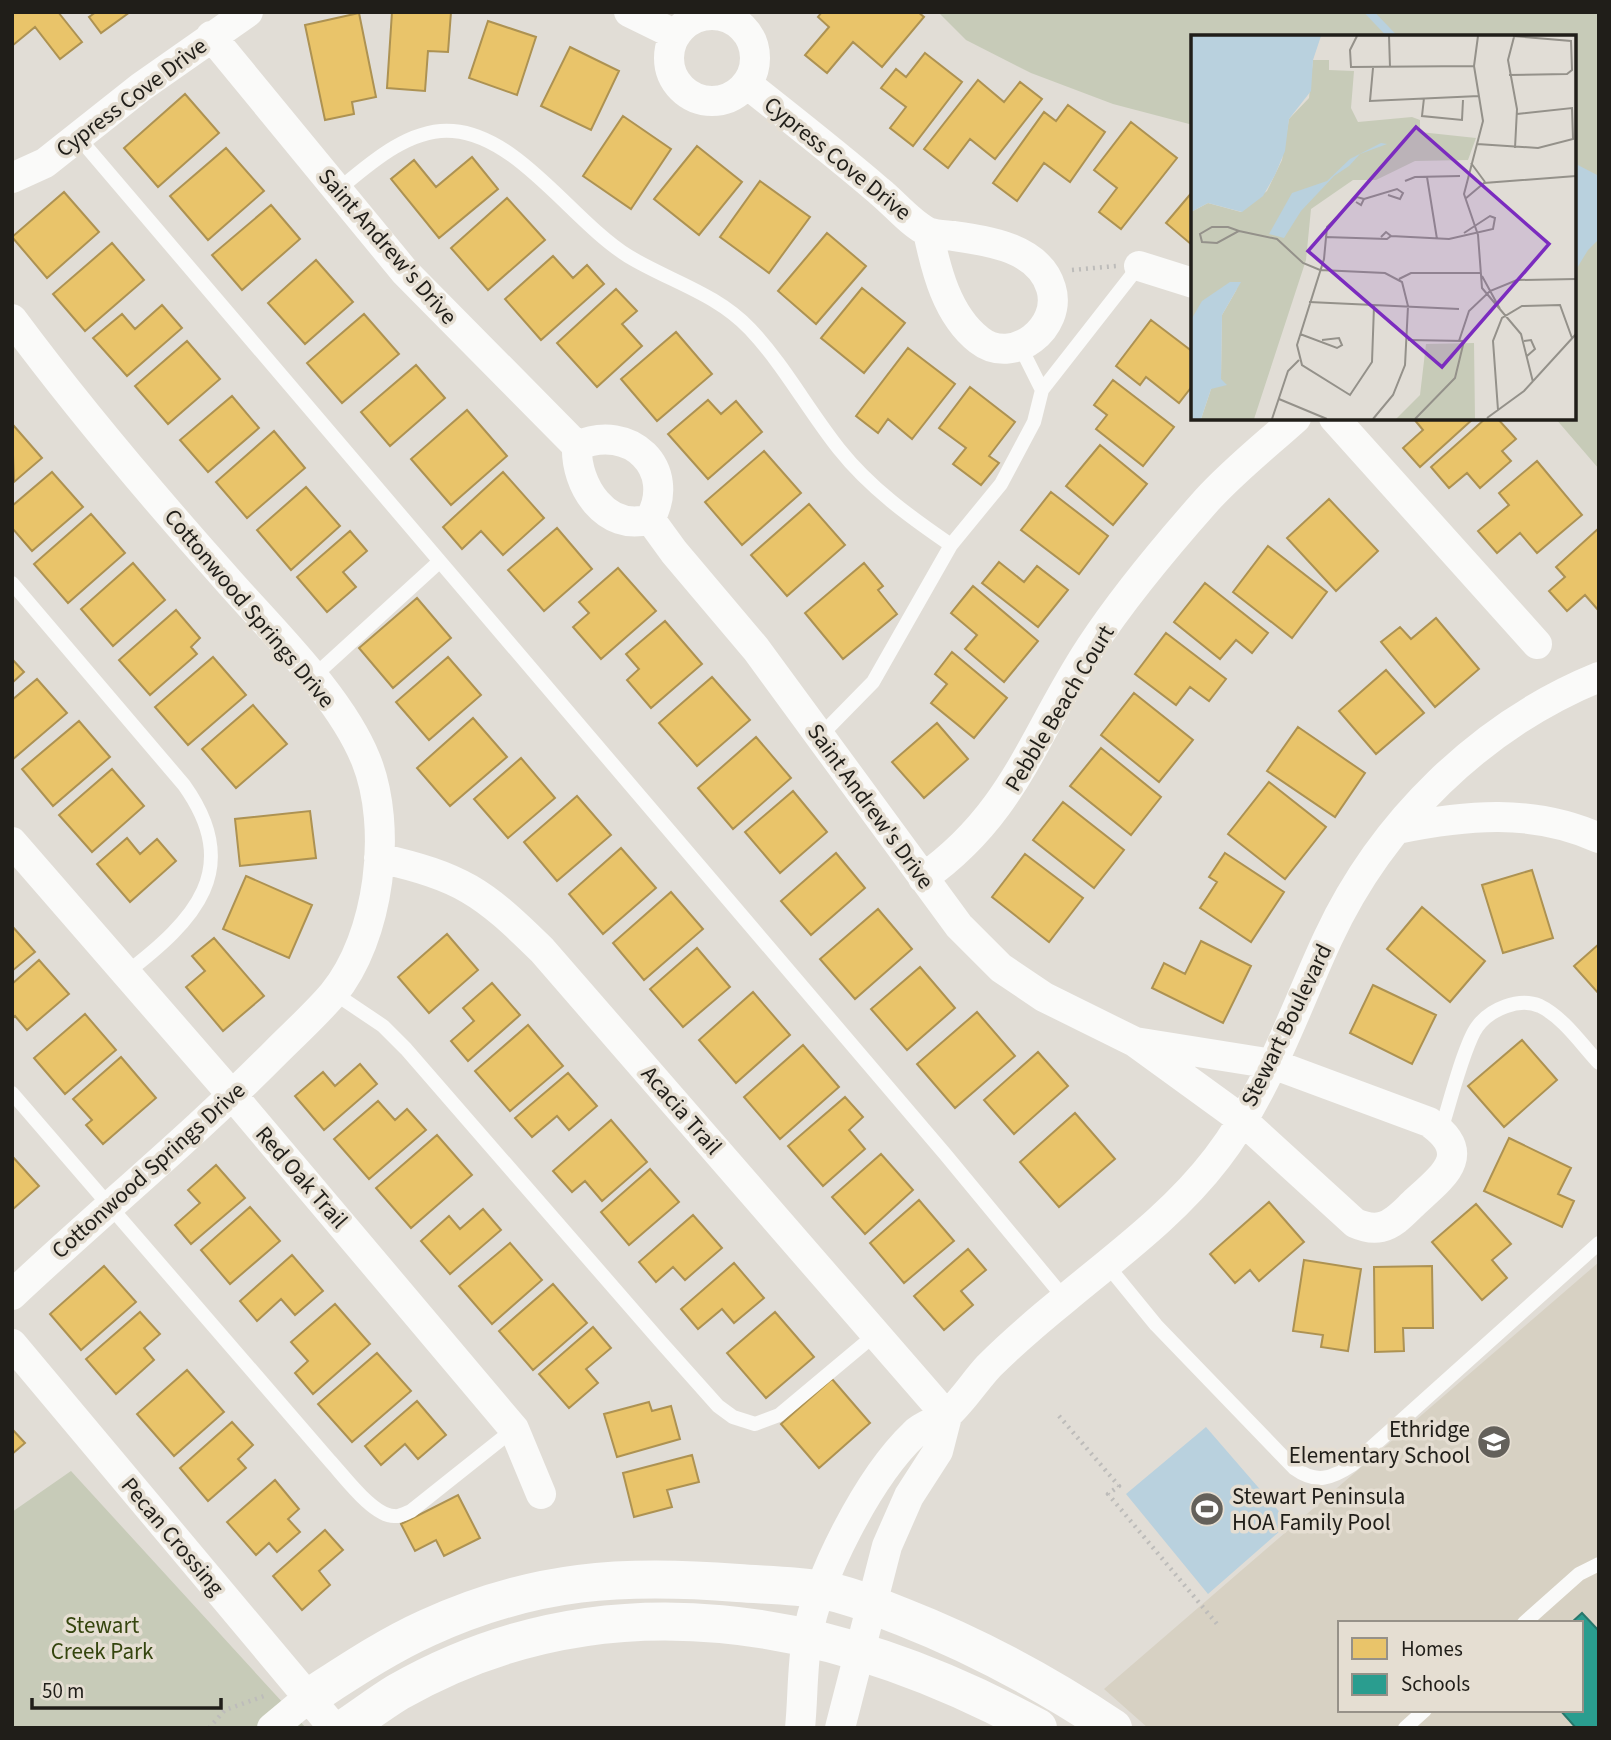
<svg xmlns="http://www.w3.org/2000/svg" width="1611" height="1740" font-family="'Source Sans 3',sans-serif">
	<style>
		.built { fill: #d7d1c3; fill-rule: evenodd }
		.green { fill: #c7cbb8 }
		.water { fill: #b9d1de }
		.homes { fill: #e9c46a; stroke: #ad9252; stroke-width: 2 }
		.schools { fill: #2a9d8f; stroke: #27776c; stroke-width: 2 }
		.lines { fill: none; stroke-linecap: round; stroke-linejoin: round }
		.stream { stroke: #b9d1de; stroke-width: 8 }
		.path { stroke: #bdbcba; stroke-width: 4.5; stroke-dasharray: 2 5; stroke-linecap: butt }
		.service { stroke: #fafaf9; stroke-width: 14 }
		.minor { stroke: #fafaf9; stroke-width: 30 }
		.secondary { stroke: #fafaf9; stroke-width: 38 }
		.labels { text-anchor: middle; stroke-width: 7; stroke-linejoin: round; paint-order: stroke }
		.street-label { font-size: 23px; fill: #201e19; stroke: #e5ded2 }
		.poi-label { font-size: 23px; fill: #201e19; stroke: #e5ded2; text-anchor: end }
		.park-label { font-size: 23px; fill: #35450e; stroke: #e5ded2 }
		.inset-road { fill: none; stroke: #94918a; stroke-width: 2 }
		.view { fill: #7b2cbf; fill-opacity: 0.15; stroke: #7b2cbf; stroke-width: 3.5 }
		.inset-edge { fill: none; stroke: #201e19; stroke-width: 3.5 }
	</style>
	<rect width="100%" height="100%" fill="#e1ddd6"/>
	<path class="built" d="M1599 1262V1728H1148L1104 1689ZM1340 1623H1581V1710H1340Z"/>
	<path class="green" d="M938 12H1599V469L1555 418H1574V37H1193V125L1113 104 1031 73 966 40Z
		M71 1471 306 1728H12V1512Z"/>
	<path class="water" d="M1574 163 1599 176V239L1588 250 1574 273Z
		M1206 1427 1289 1523 1208 1594 1126 1494Z"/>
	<path class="homes" d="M12 12H58L82 42 60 59 35 27 12 46Z
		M96 12H130L101 33 89 17Z
		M392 12H451L448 52 428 51 425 91 387 88Z
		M822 12H918L924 17 882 67 853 42 827 73 805 55 829 27 818 17Z
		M359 13 376 97 352 102 354 114 325 120 305 25Z
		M488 21 536 37 517 95 469 78Z
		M570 47 619 71 591 130 541 106Z
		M925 53 962 82 913 146 890 128 906 107 881 88 896 69 906 77Z
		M978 80 1004 102 1020 82 1042 99 995 159 970 139 948 168 924 149Z
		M185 94 219 133 158 187 124 148Z
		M1068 105 1105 132 1070 182 1044 163 1017 201 993 183 1044 112 1056 121Z
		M623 116 671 149 631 209 583 176Z
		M1131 122 1177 158 1121 229 1099 212 1117 188 1094 170Z
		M697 146 742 182 699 235 654 199Z
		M226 148 264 191 208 240 170 196Z
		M472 157 498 189 439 238 391 179 414 160 436 187Z
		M760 181 810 217 769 273 720 237Z
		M1193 191V244L1192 245 1166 223Z
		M64 192 99 232 47 278 12 237Z
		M507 198 545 240 488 290 451 248Z
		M271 205 300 239 242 290 212 255Z
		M827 233 866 266 816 324 778 291Z
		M112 243 144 280 85 331 53 294Z
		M553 256 573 278 587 265 604 284 541 340 505 299Z
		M316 260 353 302 305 344 268 303Z
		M862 288 905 323 864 373 821 338Z
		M616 289 637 311 622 324 642 346 597 387 557 343Z
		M162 305 182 328 127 376 93 338 122 314 135 329Z
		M364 314 399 354 342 403 307 363Z
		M1151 320 1193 352V385L1179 403 1146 377 1140 385 1116 366Z
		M676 332 712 374 657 421 621 379Z
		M187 341 220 379 168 424 135 386Z
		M908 348 955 384 912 439 888 419 878 433 856 416Z
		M416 365 445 398 390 446 361 412Z
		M1113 380 1174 427 1143 466 1096 429 1107 415 1094 405Z
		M970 387 1015 422 989 456 999 463 981 485 953 464 966 448 939 428Z
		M232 396 259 428 208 472 180 440Z
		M708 400 721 414 736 401 762 432 708 479 668 434Z
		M467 410 507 456 451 505 411 459Z
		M1413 418H1474L1420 467 1403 448 1423 430Z
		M1486 418H1497L1516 439 1502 451 1511 461 1480 488 1467 473 1449 488 1431 467Z
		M14 426 42 458 14 482 12 428Z
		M274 431 305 468 247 518 216 482Z
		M1100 445 1147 484 1113 525 1066 486Z
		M764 451 801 493 742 545 705 502Z
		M1537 461 1582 515 1537 553 1520 533 1497 553 1478 531 1509 505 1499 493Z
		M52 472 83 507 32 551 12 528V506Z
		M503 472 544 518 503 555 481 531 462 549 443 527Z
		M306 487 340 526 291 570 257 530Z
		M1051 492 1108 536 1079 574 1021 530Z
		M1329 499 1378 551 1336 591 1287 538Z
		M809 504 845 545 787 596 751 555Z
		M91 514 125 553 68 603 34 564Z
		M557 528 592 569 544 611 508 570Z
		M1599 528V611L1585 595 1567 611 1549 591 1565 577 1556 567Z
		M350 531 367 551 343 572 356 587 327 612 297 577Z
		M1268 546 1327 592 1292 638 1233 592Z
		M999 562 1024 582 1037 566 1068 590 1038 627 982 583Z
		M133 563 165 600 113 646 81 609Z
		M864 563 883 586 878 590 897 614 843 659 805 613Z
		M618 568 656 611 601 659 573 627 589 613 579 602Z
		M1205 583 1268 633 1252 653 1236 640 1220 659 1174 622Z
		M973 586 1038 641 1004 682 965 649 977 635 951 613Z
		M417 598 451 638 393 688 359 648Z
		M176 610 200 638 191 647 197 654 150 695 119 660Z
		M1436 618 1479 669 1435 707 1381 642 1400 627 1411 639Z
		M665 621 702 664 651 708 627 680 639 669 626 654Z
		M1166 633 1226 679 1209 701 1190 687 1176 705 1135 674Z
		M952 652 1007 698 974 738 931 703 947 684 935 674Z
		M213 657 246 695 188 745 155 707Z
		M448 657 481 695 429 740 396 702Z
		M12 659 24 672 12 683Z
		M1386 670 1424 713 1376 754 1339 711Z
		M712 677 750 720 697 766 659 723Z
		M37 679 67 713 12 760V700Z
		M1134 693 1193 740 1159 782 1101 735Z
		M253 705 287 744 236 788 202 749Z
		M473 718 507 757 450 806 417 768Z
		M79 721 110 757 53 806 22 769Z
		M937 723 968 759 924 798 892 762Z
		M1298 727 1365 773 1335 817 1267 771Z
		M756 737 791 778 733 829 698 788Z
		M1101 748 1161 797 1131 835 1070 786Z
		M521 758 555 798 508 838 474 799Z
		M112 769 144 806 92 852 59 815Z
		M1269 782 1326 827 1285 879 1228 834Z
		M793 791 827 832 780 873 745 832Z
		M577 796 611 835 557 881 524 842Z
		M1063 802 1124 850 1094 888 1033 840Z
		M310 811 316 858 240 866 235 819Z
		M127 838 140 854 157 839 176 861 130 902 97 864Z
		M621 848 656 888 603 934 569 894Z
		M836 853 865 888 811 935 781 901Z
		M1225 853 1284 892 1251 942 1200 908 1217 882 1209 877Z
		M1025 854 1083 898 1049 942 992 897Z
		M1532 870 1553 938 1503 953 1482 885Z
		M246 876 312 905 289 958 223 929Z
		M671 892 703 929 644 980 613 943Z
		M1422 907 1485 961 1450 1002 1387 949Z
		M878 909 912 949 855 999 820 959Z
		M12 926 35 952 12 971Z
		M447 934 478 970 429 1013 398 977Z
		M214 938 264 996 223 1031 186 987 205 971 192 956Z
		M1201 941 1251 966 1223 1023 1152 988 1164 963 1185 974Z
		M1599 944V994L1574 966Z
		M697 948 730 987 683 1027 650 989Z
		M39 960 69 994 27 1030 15 1016 12 1019V984Z
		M920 967 955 1008 907 1050 871 1009Z
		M492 983 520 1015 468 1061 451 1041 474 1021 463 1008Z
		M1373 985 1436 1015 1412 1064 1350 1033Z
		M753 992 790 1035 736 1083 699 1040Z
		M977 1012 1015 1056 955 1108 917 1064Z
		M85 1014 116 1050 65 1094 34 1058Z
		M528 1025 563 1066 510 1111 475 1071Z
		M1522 1040 1557 1080 1504 1127 1468 1086Z
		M803 1045 839 1087 780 1139 744 1097Z
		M1038 1052 1068 1086 1014 1134 984 1100Z
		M121 1057 156 1098 103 1144 86 1125 92 1120 73 1099Z
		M360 1064 377 1084 324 1130 295 1096 323 1072 335 1086Z
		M568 1073 597 1106 569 1130 557 1116 532 1137 515 1118Z
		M845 1097 863 1117 849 1130 865 1149 823 1186 788 1146Z
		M378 1101 395 1120 407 1109 426 1130 369 1179 334 1139Z
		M1075 1113 1115 1159 1059 1207 1020 1162Z
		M611 1120 647 1162 602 1201 585 1181 572 1192 553 1171Z
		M437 1135 472 1175 411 1228 376 1188Z
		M1509 1138 1571 1168 1558 1194 1574 1201 1562 1227 1484 1191Z
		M881 1154 913 1190 865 1234 832 1197Z
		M12 1156 39 1186 12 1210Z
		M216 1165 245 1198 191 1244 175 1225 200 1203 188 1190Z
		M650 1169 679 1202 629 1245 601 1212Z
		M919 1200 954 1241 904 1283 870 1243Z
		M1269 1202 1304 1242 1259 1281 1250 1270 1235 1283 1210 1254Z
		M1476 1204 1511 1244 1492 1260 1507 1278 1482 1300 1432 1242Z
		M250 1207 280 1241 230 1284 201 1250Z
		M483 1209 501 1230 450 1274 421 1241 449 1216 460 1229Z
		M693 1215 722 1248 685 1280 673 1267 656 1282 639 1262Z
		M510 1243 542 1280 492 1324 459 1286Z
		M968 1249 986 1270 961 1291 973 1305 944 1330 914 1296Z
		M292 1255 323 1291 295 1315 281 1299 257 1321 240 1301Z
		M1304 1260 1361 1269 1348 1351 1321 1347 1323 1335 1293 1331Z
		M734 1263 764 1298 734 1323 722 1309 698 1329 681 1309Z
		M104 1266 136 1302 81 1350 50 1314Z
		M1432 1266 1433 1328H1403L1404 1351 1375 1352 1374 1267Z
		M553 1284 587 1323 533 1370 499 1331Z
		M335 1304 370 1344 313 1394 295 1373 308 1361 291 1342Z
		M140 1312 160 1334 144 1348 154 1360 116 1394 86 1359Z
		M775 1312 814 1357 766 1398 727 1353Z
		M593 1327 611 1348 586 1369 598 1383 569 1408 539 1374Z
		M377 1353 411 1391 352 1442 318 1404Z
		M187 1370 224 1412 174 1456 137 1414Z
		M832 1379 870 1423 819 1468 781 1424Z
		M417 1401 446 1435 418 1459 405 1444 381 1465 365 1446Z
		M649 1402 652 1411 671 1406 680 1439 617 1457 604 1414Z
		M232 1422 253 1445 238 1459 246 1468 208 1501 180 1468Z
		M12 1429 25 1443 12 1454Z
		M692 1455 699 1482 667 1490 672 1507 634 1517 623 1473Z
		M275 1480 299 1509 288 1519 300 1532 277 1552 269 1543 256 1555 227 1522Z
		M458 1495 480 1538 444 1556 436 1540 415 1551 401 1524Z
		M325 1530 343 1550 319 1571 330 1585 302 1610 273 1576Z"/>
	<path class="schools" d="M1582 1613 1599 1631V1728H1576L1560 1710H1581V1623H1571Z"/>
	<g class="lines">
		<path class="stream" d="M1369 12 1393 37"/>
		<path class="path" d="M1072 270 1116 266
			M1059 1416 1119 1486 1108 1494 1217 1624
			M209 1728 225 1710 267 1695"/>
		<path class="service" d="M79 138 945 1154 1065 1299
			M338 190C369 164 410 127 453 131 519 136 572 221 628 256 669 281 716 293 750 329 784 365 808 410 839 449 870 488 910 517 951 545
			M1021 348 1042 390
			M12 583 184 785C244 869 195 920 126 973
			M313 677 439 562
			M820 736 873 682 951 545 1001 484 1034 422 1042 390 1139 266
			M334 993 383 1026 406 1049 660 1341 718 1406 733 1417 755 1424 779 1415 877 1333
			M12 1093 330 1461C344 1476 373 1516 394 1516 400 1517 406 1513 411 1511L514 1429
			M1441 1130C1449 1106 1464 1045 1477 1027 1490 1009 1519 997 1540 1006 1563 1017 1582 1045 1599 1063
			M1107 1265 1156 1325 1294 1468C1316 1484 1331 1479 1352 1465L1599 1243
			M1524 1623 1579 1574 1599 1564
			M1405 1728 1425 1710"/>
		<path class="minor" d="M629 12 676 35
			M669 58a43 43 0 1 1 86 0a43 43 0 1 1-86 0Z
			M211 36 405 272 577 446C575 485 606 533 650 519 678 469 630 422 577 446
			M747 84C791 119 836 154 879 191 894 203 911 224 928 232 935 235 946 235 954 236 989 241 1039 248 1051 288 1063 327 1013 367 979 340 947 315 936 270 928 232
			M12 178 45 163 141 87 248 12
			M1139 266 1193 283
			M12 319C78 408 151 494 224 576 270 629 340 695 366 760 393 827 380 937 333 994 316 1014 295 1033 276 1052 192 1137 99 1213 12 1295
			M1334 418 1537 644
			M650 519 674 552 756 649 959 926 1001 968 1044 997 1135 1042 1241 1119 1355 1223C1364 1227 1372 1229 1381 1227 1395 1224 1406 1210 1416 1201 1446 1174 1473 1153 1429 1122L1273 1064 1135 1042
			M1397 829C1465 815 1533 808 1599 838
			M12 842 233 1096 514 1429 541 1494
			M379 858C462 877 482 891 542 950L947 1416
			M923 878C1014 814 1033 735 1090 648 1122 599 1167 545 1206 501 1233 471 1266 445 1296 418
			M12 1344 334 1728
			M272 1728 308 1698
			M800 1728C803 1699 802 1668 807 1639 817 1577 869 1477 914 1434 923 1424 939 1422 949 1413 964 1399 975 1381 989 1366 1013 1342 1040 1319 1066 1298 1119 1254 1175 1213 1217 1158 1267 1093 1294 1011 1328 938 1382 822 1481 725 1599 677
			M840 1728 887 1546 909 1496 938 1451 947 1416"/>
		<path class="secondary" d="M308 1698C347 1673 385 1647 427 1628 534 1579 623 1574 738 1583 765 1585 795 1585 822 1590 850 1595 877 1607 903 1617 977 1646 1047 1684 1113 1728
			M345 1728C363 1716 380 1703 398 1692 607 1573 837 1618 1038 1728"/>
	</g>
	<defs>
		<g id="school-disc" transform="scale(1.75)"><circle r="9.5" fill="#64615b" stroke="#e5ded2"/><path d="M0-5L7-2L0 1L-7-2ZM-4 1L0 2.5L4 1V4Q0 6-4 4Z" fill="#fff"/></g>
		<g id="stadium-disc" transform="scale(1.75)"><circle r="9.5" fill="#64615b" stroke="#e5ded2"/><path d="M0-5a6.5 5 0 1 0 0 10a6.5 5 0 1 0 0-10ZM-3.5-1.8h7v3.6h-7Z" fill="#fff"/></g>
	</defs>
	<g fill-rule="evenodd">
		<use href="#school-disc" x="1494" y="1442"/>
		<use href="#stadium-disc" x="1207" y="1509"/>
	</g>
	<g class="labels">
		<g class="street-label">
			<text transform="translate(131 97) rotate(-37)" y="8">Cypress Cove Drive</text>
			<text transform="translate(838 158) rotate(39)" y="8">Cypress Cove Drive</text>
			<text transform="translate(388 246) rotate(49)" y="8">Saint Andrew's Drive</text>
			<text transform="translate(250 608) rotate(50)" y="8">Cottonwood Springs Drive</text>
			<text transform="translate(1059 708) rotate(-59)" y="8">Pebble Beach Court</text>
			<text transform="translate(871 806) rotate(54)" y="8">Saint Andrew's Drive</text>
			<text transform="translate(1286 1025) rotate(-64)" y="8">Stewart Boulevard</text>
			<text transform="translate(682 1110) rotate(49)" y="8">Acacia Trail</text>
			<text transform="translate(148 1170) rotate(-42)" y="8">Cottonwood Springs Drive</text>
			<text transform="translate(302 1177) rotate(49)" y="8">Red Oak Trail</text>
			<text transform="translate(173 1536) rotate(50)" y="8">Pecan Crossing</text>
		</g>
		<g class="poi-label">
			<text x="1470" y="1437">Ethridge<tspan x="1470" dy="26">Elementary School</tspan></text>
			<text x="1232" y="1504" text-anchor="start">Stewart Peninsula<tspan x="1232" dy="26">HOA Family Pool</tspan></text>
		</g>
		<g class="park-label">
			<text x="102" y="1633">Stewart<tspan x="102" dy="26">Creek Park</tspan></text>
		</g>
	</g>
	<g transform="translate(1191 35)">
		<rect width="385" height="385" fill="#e1ddd6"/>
		<path d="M122 25H138V35L163 36 160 73 167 87 221 82 229 85V97L285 103 277 125 224 126 185 145H162L120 174 115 225 63 384H10L20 354 30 344 31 280 46 254 0 285V177L17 168 50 177 76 156 91 125 98 84 118 63ZM283 308 284 384H205L229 360 235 309Z" fill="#c7cbb8"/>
		<path d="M0 1H130L122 25 120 56 98 84 94 116 84 140 72 161 51 177 17 168 0 177ZM190 108 196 109 169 119 158 131 143 141 110 176 93 203 78 199 101 158 136 146 159 124ZM39 247H50L31 280 30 344 36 350 20 354 10 384H0V285L11 266Z" fill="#b9d1de"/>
		<path class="inset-road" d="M166 1 159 15 160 32 283 31M198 1 199 32M287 1 283 31 292 86 273 159 287 200 291 253 330 299 342 347M323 2 317 25 326 74 324 113M182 33 179 66 288 61M318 40 376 39 381 35 380 6 322 1M233 63 231 81 271 85 272 65M286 109 347 113 382 104 381 73 326 79M280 128 294 147M236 142 246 204M214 146 224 142 269 141M173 164 206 154 212 158 209 164 197 160M274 164 293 148 385 141M165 167 170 170 173 164 166 162 136 192 133 224 106 310 111 330 159 360 181 327 183 271M21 192H37L48 196 26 208 11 207 9 199ZM48 196 86 204 112 228 129 235 194 238 211 247 217 271 214 330 202 360 182 384M200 201 258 204 302 194 304 183 299 181 273 198M134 202 196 204 200 201 195 197 190 202M291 241 309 274M208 244 220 238H289M118 267 268 274M109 299 146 313 151 310 148 303 131 305M217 305 273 306 264 343 224 384M268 306 278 276 299 256 326 245 385 244M333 306 340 305 344 314 336 321M88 364 136 384M307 375 302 306 311 283 331 271 369 270 381 303M296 383 333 356 385 299M81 384 97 336 108 325"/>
		<path class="view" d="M225 92 358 209 251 332 117 216Z"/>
		<rect width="385" height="385" class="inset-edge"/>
	</g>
	<rect width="1611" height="1740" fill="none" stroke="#201e19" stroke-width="28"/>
	<rect x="1338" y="1621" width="245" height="91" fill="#e5ded2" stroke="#969188" stroke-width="2"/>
	<rect x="1352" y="1638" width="35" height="21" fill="#e9c46a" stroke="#969188" stroke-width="2"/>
	<text x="1401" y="1656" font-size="21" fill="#201e19">Homes</text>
	<rect x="1352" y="1674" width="35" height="21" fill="#2a9d8f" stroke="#969188" stroke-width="2"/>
	<text x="1401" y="1691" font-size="21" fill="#201e19">Schools</text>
	<path d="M32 1698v10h189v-10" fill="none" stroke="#201e19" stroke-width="3.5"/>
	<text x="42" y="1698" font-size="21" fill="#201e19" stroke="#e5ded2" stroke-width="5" paint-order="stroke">50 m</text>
</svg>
